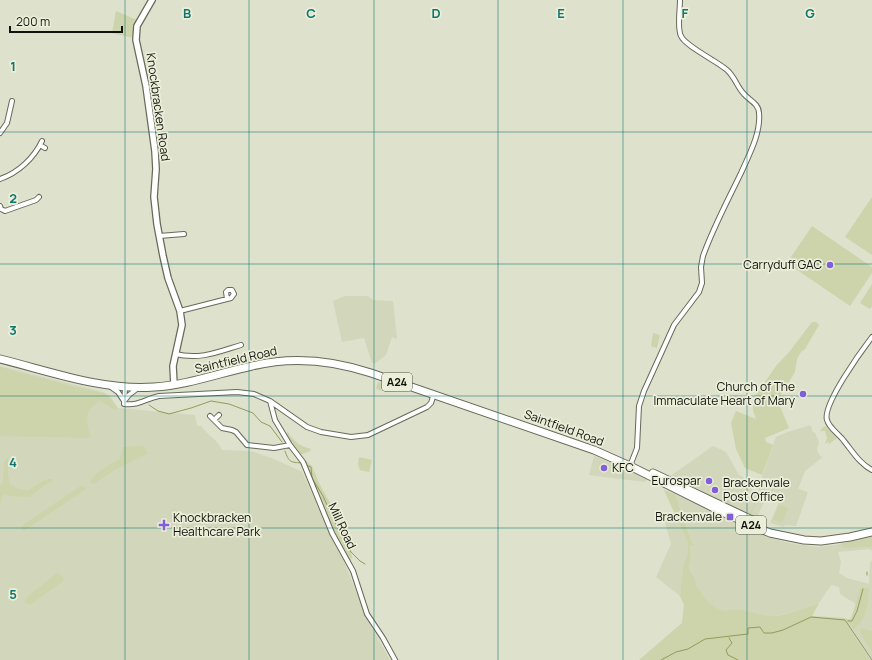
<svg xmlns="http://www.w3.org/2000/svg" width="872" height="660" font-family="Manrope,sans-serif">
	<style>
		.built { fill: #d2d6ba }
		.green { fill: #cdd3aa }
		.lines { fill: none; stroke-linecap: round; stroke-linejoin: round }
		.stream { stroke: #949b5b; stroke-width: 1 }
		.street-casing { stroke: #676a58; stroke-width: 6 }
		.secondary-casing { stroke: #676a58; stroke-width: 8 }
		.highway-casing { stroke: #676a58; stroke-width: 9 }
		.street { stroke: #fff; stroke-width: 4 }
		.secondary { stroke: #fff; stroke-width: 5.5 }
		.highway { stroke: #fff; stroke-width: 7 }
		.grid { fill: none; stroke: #0f766e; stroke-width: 1; stroke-opacity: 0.55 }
		.poi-dot { fill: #825ed8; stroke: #ebeed9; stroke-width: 1.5 }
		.labels { text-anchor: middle; stroke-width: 3.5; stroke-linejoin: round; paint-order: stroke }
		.shield { fill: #ebeed9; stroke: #525449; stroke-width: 1 }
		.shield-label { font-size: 11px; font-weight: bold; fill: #11120b }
		.street-label { font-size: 12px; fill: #11120b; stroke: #ebeed9 }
		.poi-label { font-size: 12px; fill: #11120b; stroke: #ebeed9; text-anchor: end }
		.grid-label { font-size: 13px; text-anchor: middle; font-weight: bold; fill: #0f766e; stroke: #ebeed9; stroke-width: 3.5; stroke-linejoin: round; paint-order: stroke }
	</style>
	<rect width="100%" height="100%" fill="#dee1cc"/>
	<path class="built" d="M345 296H368L373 300 393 301 397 339 392 337 386 355 376 363H372L364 338 342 342 333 301Z
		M0 366 103 392 110 396 118 408 195 415 197 426H202L203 429 218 443 222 450 251 451 274 459 302 472 345 564 367 619 390 660H0Z
		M810 425 812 428V431L815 433 819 442 817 450 820 456 823 457 805 471 798 489 808 492 796 526 785 525 784 527 770 523 779 502 761 493 758 488 776 437 785 433Z
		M713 446 726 452 739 475 754 483 751 490 765 499 757 518 669 477Z
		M594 456 618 465 648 479 645 482 589 475Z
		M675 494 744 527 745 532 750 531V529L781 541 794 544 817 547 836 545 872 536V551L870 549 838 552 841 562 839 573 847 578 869 584 870 563 872 560V660H745L844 618 847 619H851L856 604 840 594 839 587 831 585 819 603 796 612 769 617 735 610 726 611 717 608 709 603 697 587 695 579 689 569 691 555 690 544H693Z
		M676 515 688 543V552L683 566 680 596 656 577 671 544 664 519Z"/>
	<path class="green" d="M116 11 137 20 135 27 133 38 112 33Z
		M872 197V255L845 237Z
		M812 226 872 267V273L850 306 787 263Z
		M872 284V306L870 309 860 303Z
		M812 322H816L819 325 805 349 801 352 797 359 795 372 781 395 779 404 789 428 765 438 766 442 773 445 762 475 745 468 736 449 731 423 736 411 756 419 753 410 754 398 776 366 790 351Z
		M653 333 660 335 657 348 651 346Z
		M0 367 70 386 102 393 109 397 117 408 115 410 100 401C83 411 86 422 91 438L0 436Z
		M378 382 403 390 386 392 376 389Z
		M826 426 837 438 829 444 828 442 825 444 827 438 825 431H820L822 428Z
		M288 432C293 441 301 447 311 449L310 451 300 455 292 444 285 434Z
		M141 446 145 447 147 454 116 469 94 484 91 482C93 473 112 463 120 459L123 447Z
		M359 457 372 460 369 472 360 470 358 464Z
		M8 458V476L10 484 18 489 29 490C37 485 43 478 53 479L52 481 38 490 30 497 12 496 3 494 0 505V486L3 483 4 461Z
		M305 460 312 466 319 483 333 508 337 522 348 537 352 557 350 562 332 531Z
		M83 486 86 489 24 531 22 530 23 525 79 487Z
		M664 490 675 494 693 545H690L691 555 689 569 695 579 697 587 709 603 717 608 726 611C738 606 756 615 768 616 782 618 806 608 819 603L812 616 844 618 847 619H851L861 587 869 589C868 604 867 619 854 629L847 620 845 622 870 660H639L682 623 684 605 680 596 683 566 688 552V543Z
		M727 497 729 498 730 504 746 512H749L752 509 754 504 753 502 756 504 751 514 759 517V520L727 503Z
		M779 505 788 508 782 523 773 519Z
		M872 536V547L844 548 841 544Z
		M57 573 63 576V581L30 605 25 602 27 597Z
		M861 628 872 631V652L860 633Z"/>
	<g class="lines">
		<path class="stream" d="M149 405 158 411 169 414 191 408 211 401 229 404 253 413 261 422 270 426 282 442
			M285 451C289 463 291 462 301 463
			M306 465 311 467 312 478 323 496 337 527 351 552 360 561 365 564
			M867 575V572
			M848 621H852L857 611 863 589
			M729 638 732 643 726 650 728 655 738 660
			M661 660 676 652 688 649 705 639 748 634V628L760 627 764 633H772L783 630 811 617 845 620 872 660"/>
		<g class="street-casing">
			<path id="street" d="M0 133 7 123 12 101
				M40 145 45 148
				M0 179C18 173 34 158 42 141
				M0 206 1 209 5 211 36 200 39 197
				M159 236 184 234
				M180 311 231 298 234 294 232 290H228L226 292 227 299
				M872 337C862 350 822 405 827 420 829 428 839 434 844 441 853 452 860 464 872 470
				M175 354C200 360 218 352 241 345
				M111 387 118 392 124 401
				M125 388 124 404C138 406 145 399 159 396L237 392 254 394 270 401 307 427 321 432 351 437 368 435 427 407 431 403 434 394
				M125 400 129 395 138 388
				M270 401 275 420 290 445 303 462 332 533 353 571 367 614 383 638 395 660
				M210 416 222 428 232 430 236 432 247 445 274 448 290 445
				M214 420 219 415
				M630 466 637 448 639 406 644 391 674 325 699 292 702 283 701 267 703 256C713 228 728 200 741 173 749 155 761 133 759 113 759 104 749 100 744 94 737 87 735 77 727 70 717 61 685 46 681 36 677 29 680 9 680 0"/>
		</g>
		<g class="secondary-casing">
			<path id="secondary" d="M152 0 137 26 136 40 146 86 155 151 156 169 154 197 157 224 163 256 168 278 180 311 182 325 173 366 174 385"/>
		</g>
		<g class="highway-casing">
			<path id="highway" d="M0 359C49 371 103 391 154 387 188 385 219 373 252 366 292 356 332 360 371 373L594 450 630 466 720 511 770 533 804 540 821 541 850 537 872 532
				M653 473 752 520"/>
		</g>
		<use href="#street" class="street"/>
		<use href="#secondary" class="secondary"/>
		<use href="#highway" class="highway"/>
	</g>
	<path class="grid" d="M125 0V660M249 0V660M374 0V660M498 0V660M623 0V660M747 0V660M0 132H872M0 264H872M0 396H872M0 528H872"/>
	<g class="poi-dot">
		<circle cx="830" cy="265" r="4"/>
		<circle cx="803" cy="394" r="4"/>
		<circle cx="604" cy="468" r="4"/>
		<circle cx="709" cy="481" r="4"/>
		<circle cx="715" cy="490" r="4"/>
		<rect x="726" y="513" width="8" height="8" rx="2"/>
		<path d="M162 519h4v4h4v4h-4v4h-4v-4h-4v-4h4z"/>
	</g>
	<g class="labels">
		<g class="shield">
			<rect x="382" y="373" width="30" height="18" rx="3"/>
			<rect x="736" y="516" width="30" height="18" rx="3"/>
		</g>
		<g class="shield-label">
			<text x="397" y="386">A24</text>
			<text x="751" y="529">A24</text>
		</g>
		<g class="street-label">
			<text transform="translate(158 107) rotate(82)" y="4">Knockbracken Road</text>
			<text transform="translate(236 360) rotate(-13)" y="4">Saintfield Road</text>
			<text transform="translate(564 428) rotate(20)" y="4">Saintfield Road</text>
			<text transform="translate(342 526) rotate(65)" y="4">Mill Road</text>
		</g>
		<g class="poi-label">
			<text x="822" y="269">Carryduff GAC</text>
			<text x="795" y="391">Church of The<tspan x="795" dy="14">Immaculate Heart of Mary</tspan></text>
			<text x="612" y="472" text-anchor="start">KFC</text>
			<text x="701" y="485">Eurospar</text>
			<text x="723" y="487" text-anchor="start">Brackenvale<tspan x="723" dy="14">Post Office</tspan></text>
			<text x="722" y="521">Brackenvale</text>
			<text x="173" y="522" text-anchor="start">Knockbracken<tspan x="173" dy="14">Healthcare Park</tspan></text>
		</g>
	</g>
	<g class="grid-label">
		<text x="187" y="18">B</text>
		<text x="311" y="18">C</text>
		<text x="436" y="18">D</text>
		<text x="561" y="18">E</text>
		<text x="685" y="18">F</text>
		<text x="810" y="18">G</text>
		<text x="13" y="71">1</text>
		<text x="13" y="203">2</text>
		<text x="13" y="335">3</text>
		<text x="13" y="467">4</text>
		<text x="13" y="599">5</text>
	</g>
	<path d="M10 26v6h112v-6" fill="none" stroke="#11120b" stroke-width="2"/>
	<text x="16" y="26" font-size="12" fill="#11120b" stroke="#ebeed9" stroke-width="3" paint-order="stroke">200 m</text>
</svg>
